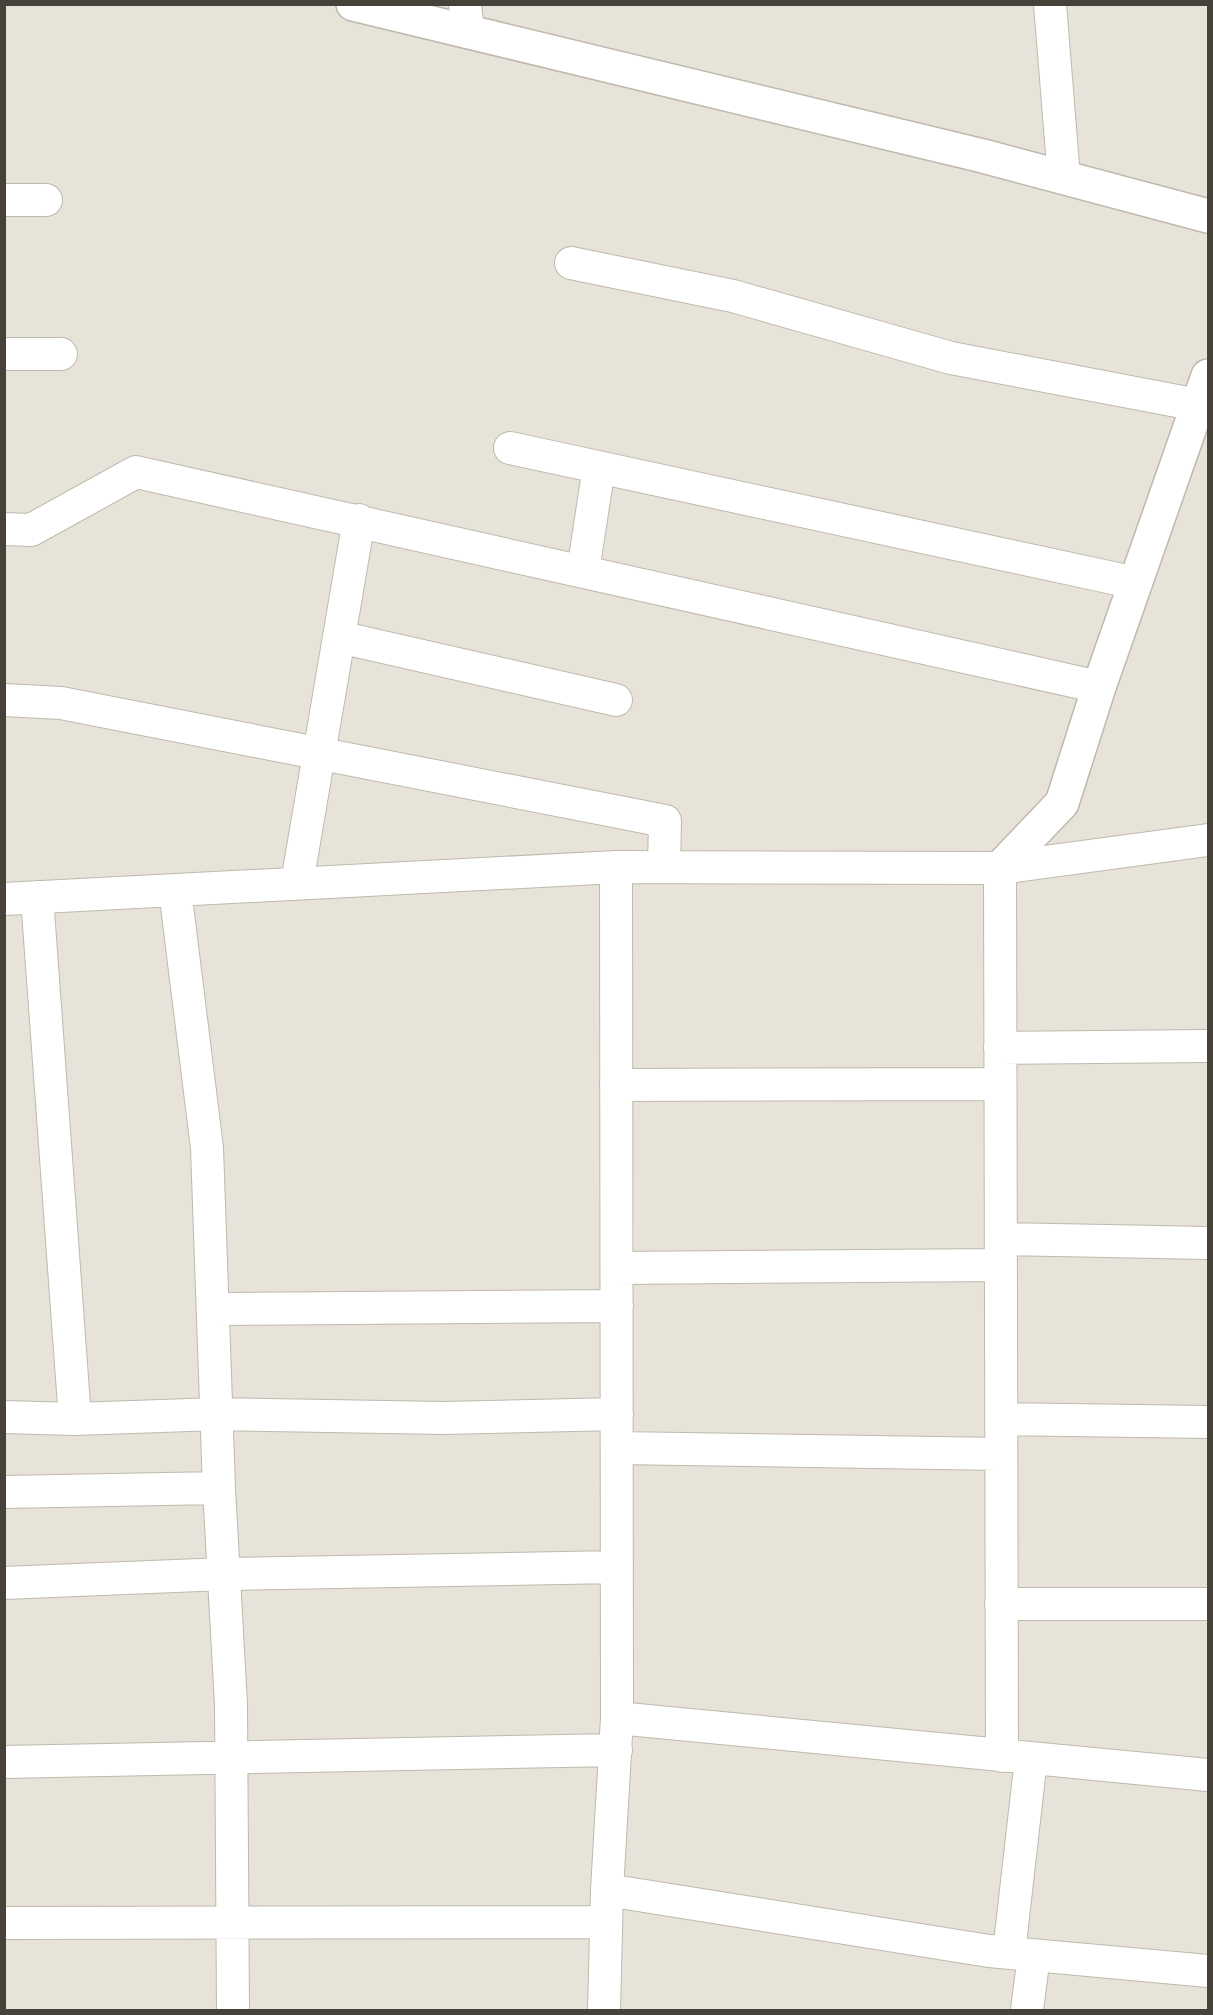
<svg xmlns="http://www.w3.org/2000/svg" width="1213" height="2015" font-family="Arial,sans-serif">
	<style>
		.residential { fill: #e7e3d9 }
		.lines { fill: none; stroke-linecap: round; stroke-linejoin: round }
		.minor-casing { stroke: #bfb9ad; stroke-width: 34 }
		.tertiary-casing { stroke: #bfb9ad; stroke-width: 36 }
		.minor { stroke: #fff; stroke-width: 32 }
		.tertiary { stroke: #fff; stroke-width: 33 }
	</style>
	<rect width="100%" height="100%" fill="#f4f1ea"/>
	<path class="residential" d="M5 5H1208V2010H5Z"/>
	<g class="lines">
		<g class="minor-casing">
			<path id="minor" d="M465 4 468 32
				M1050 4 1064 178
				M4 200H46
				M571 263 733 296 951 358 1198 405
				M4 354H61
				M510 448 1136 583
				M4 529 31 530 136 472 1099 687
				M583 571 599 467
				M339 637 616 700
				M4 700 61 703 665 821 664 867
				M1000 868 1002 1756
				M297 883 359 520
				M175 890 207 1148 219 1488 231 1705 233 2010
				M37 897 75 1419
				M4 899 616 867 1000 868 1208 840
				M1000 1048 1208 1046
				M616 1085 1000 1084
				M1001 1239 1208 1243
				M617 1268 1001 1265
				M214 1309 617 1306
				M4 1417 75 1419 218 1414 444 1418 617 1414
				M1001 1419 1208 1422
				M617 1448 1001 1454
				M4 1492 219 1488
				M4 1583 224 1574 617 1567
				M1001 1604H1208
				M617 1718 1208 1775
				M4 1762 616 1750
				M607 1890 989 1951 1208 1971
				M4 1923 606 1922
				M1009 1952 1031 1759
				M604 2010 607 1890 617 1718 616 867
				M1027 2010 1034 1955"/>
		</g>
		<g class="tertiary-casing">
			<path id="tertiary" d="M353 4 983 156 1208 216
				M1000 868 1062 803 1099 687 1208 376"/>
		</g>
		<use href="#minor" class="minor"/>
		<use href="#tertiary" class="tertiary"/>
	</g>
	<rect width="1213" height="2015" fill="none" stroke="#474239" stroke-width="12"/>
</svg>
